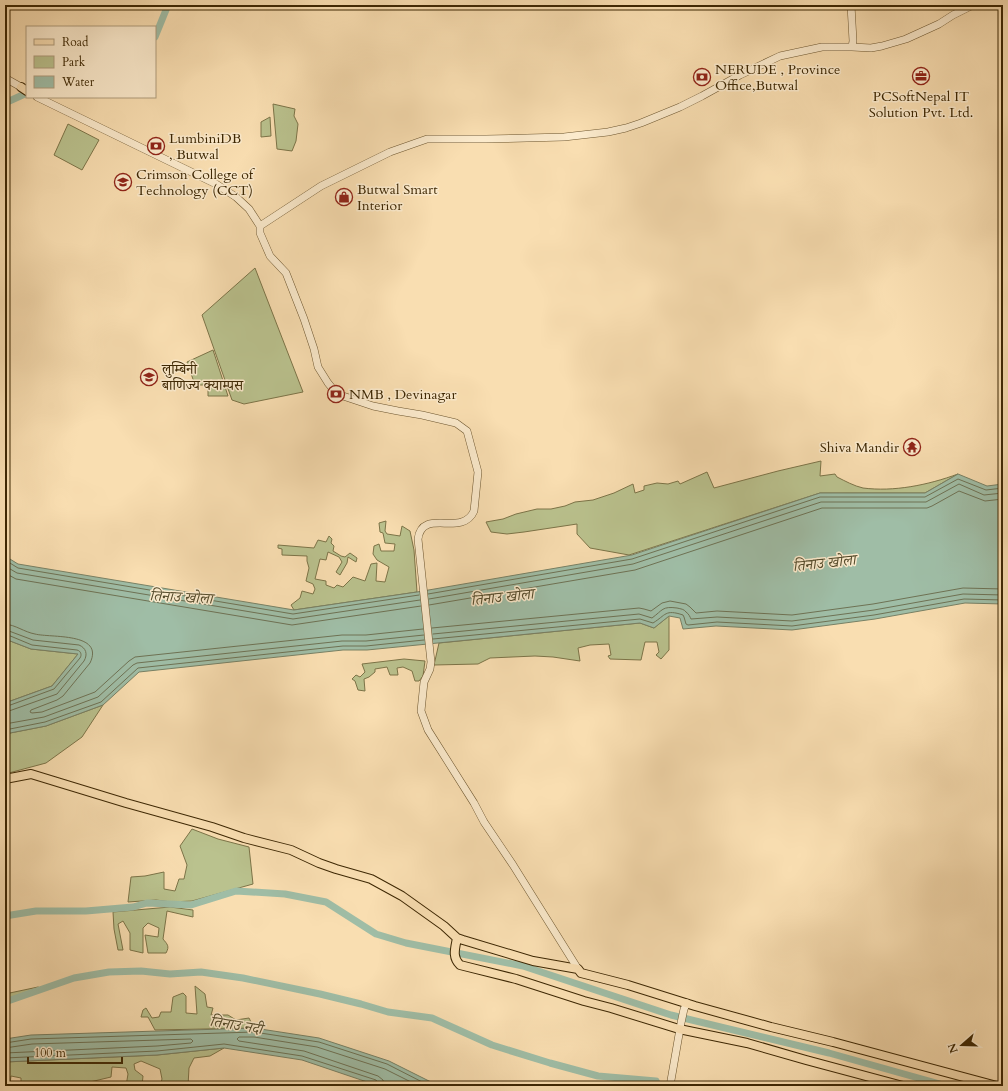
<svg xmlns="http://www.w3.org/2000/svg" width="1008" height="1091" font-family="Cardo,'Noto Serif Devanagari',serif">
	<style>
		.green { fill: #bac28e; stroke: #7c7448 }
		.water { fill: #9fbda6; stroke: #788165 }
		.lines { fill: none; stroke-linecap: round; stroke-linejoin: round }
		.shore { stroke: #6e7254; stroke-width: 1 }
		.stream { stroke: #788165; stroke-width: 2 }
		.canal { stroke: #9fbda6; stroke-width: 7 }
		.minor-casing { stroke: #6c552e; stroke-width: 8 }
		.major-casing { stroke: #3d2703; stroke-width: 10 }
		.minor { stroke: #fbeacc; stroke-width: 7 }
		.major { stroke: #f9deb1; stroke-width: 8 }
		.labels { text-anchor: middle; stroke-width: 3; stroke-linejoin: round; paint-order: stroke }
		.poi-label { font-size: 14px; fill: #3d2703; stroke: #fbeacc; text-anchor: start }
		.water-label { font-size: 15px; font-style: italic; fill: #564c2c; stroke: #fbeacc }
	</style>
	<rect width="100%" height="100%" fill="#f9deb1"/>
	<filter id="stains"><feTurbulence type="fractalNoise" baseFrequency=".005" numOctaves="4"/><feColorMatrix values="0 0 0 0 .2 0 0 0 0 .09 0 0 0 0 .02 0 0 0 .5 -.17"/></filter>
	<radialGradient id="worn" r=".72"><stop offset=".6" stop-color="#630" stop-opacity="0"/><stop offset="1" stop-color="#630" stop-opacity=".3"/></radialGradient>
	<path class="green" d="M273 104 295 109 294 116 298 124 296 141 292 151 277 149Z
		M270 117 271 136 261 137V122Z
		M68 124 99 140 82 170 54 155Z
		M255 268 303 392 244 404 232 400 202 315Z
		M213 350 228 396H208V385H195L187 362Z
		M821 461 820 476 835 474 837 477C845 481 854 486 863 488 894 492 928 485 958 474L925 493H820L629 555 590 548 577 534V524L524 532 507 534 491 532 486 522 503 519 516 514 537 509H551L565 506 575 502 593 500 614 493 633 484 635 493 644 490V486L657 483 668 484 678 481 680 484 707 472 714 488 778 471Z
		M386 521 385 531 387 534 400 536 402 526 410 531 414 550 417 592 294 610 291 605 300 598 302 591 313 594 315 589 313 584 306 581 309 568 307 561V556L282 555V549L278 548V545L314 548 318 540 326 542 329 536 332 539 331 543 334 546 333 551 341 556 345 557 350 553 357 558 356 562 348 557 347 563 340 575 336 572 342 562 339 557 328 552 326 560 320 559 315 579 326 581V585L334 588 337 585 343 587 353 577 365 581 371 564 377 563 376 581 385 582 389 567 377 560 373 554 374 546 379 544 381 551H394L395 544 385 543 383 533 380 532 379 523Z
		M669 616V650L661 659 656 655 659 652 657 642H645L641 660 610 659 608 656 611 655 609 644 590 645 578 648 580 661 553 657 535 656 490 658 478 664 434 665 439 643 640 623 654 628Z
		M5 639 31 649 78 654 52 686 5 703Z
		M404 659 425 661 423 676 419 681H415L412 671 403 667 397 668 398 675H390L387 667 375 669V672L369 677 364 679 365 691 358 690 355 681 352 679 356 675 360 677 365 672 362 664Z
		M103 705 82 737 46 763 5 774V734L46 726Z
		M192 829 218 839 249 847 253 884 192 901 171 902 156 900 128 902 131 877 145 876 164 872V889L175 891 179 879H184L187 865 180 846Z
		M170 907 193 910V917L167 911 163 939C167 944 170 946 166 953H148L145 935 158 937 159 928 148 923 143 928V953L130 950V933L123 921 118 924 123 950H118L114 929 113 912Z
		M195 986 205 994 207 1007 213 1008 211 1015H228L236 1020 249 1018 254 1028 155 1030 148 1017H141L143 1010 146 1008 152 1018 159 1017 161 1012H171L173 997 183 993 186 996V1013L197 1014Z
		M38 987 41 988 21 995 5 999V994Z
		M224 1048 210 1056 194 1058 189 1068 188 1086H160L162 1079 160 1069 141 1061 134 1064 135 1070 143 1076 142 1086H126L128 1074 126 1068 112 1067 111 1077 90 1082 89 1086H21V1078L11 1076 10 1084 5 1083V1062L157 1055Z"/>
	<path class="water" d="M958 474 987 486 1003 484V604L965 603 875 619 792 630 716 626 683 629 680 618 669 616 654 628 640 623 367 650H343L139 672 103 705 46 726 5 734V703L52 686 78 654 31 649 5 639V556L18 564 294 610 417 592 632 555 820 493H925Z
		M254 1028 319 1038 389 1061 439 1086H379L302 1060 224 1048 157 1055 5 1062V1039L31 1035Z"/>
	<g class="lines">
		<path class="shore" d="M5 560 18 568 293 614 419 595
			M5 566 17 573 293 619 420 600
			M5 573 16 579 292 625 421 606
			M428 594 632 559 820 497H925L958 479 986 490 1003 488
			M429 599 633 564 821 502H926L959 484 984 495 1003 493
			M429 605 635 570 822 508H927L932 506 959 491 985 501 1003 499
			M5 624C16 625 24 632 35 634 50 638 105 632 90 663L63 696 57 700 31 710 30 712 32 713 42 712 95 692 129 661 135 657 342 635H366L423 629
			M432 628 639 608 644 609 651 611 662 603 670 601 686 604 690 607 696 613 717 611 792 615 873 604 963 588 1003 589
			M5 630 9 631 33 640 79 645C86 648 88 654 84 661L57 694 9 711 5 712
			M433 634 639 614 652 618C663 610 662 606 677 608 681 609 684 609 686 612 689 614 690 617 691 619L717 617 792 621 874 610 963 594 1003 595
			M5 635H8L32 645 77 650C81 651 82 655 80 658L54 689 5 707
			M433 639 640 619 653 623C666 615 665 609 683 615L684 617 686 624 688 625 717 622 792 626 874 615 964 599 1003 600
			M5 724 44 717 98 697 133 665 137 663 342 641H366L424 635
			M5 730 45 722 101 702 138 668 343 646H366L424 640
			M5 1043 31 1039 254 1032 319 1042 387 1064 430 1086
			M5 1048 32 1044 191 1039 193 1041 191 1043 157 1046 5 1053
			M5 1058 157 1051 224 1044 302 1056 376 1080 378 1083 379 1086
			M384 1086 383 1080 378 1076 304 1051 239 1041 237 1039 239 1037H254L317 1047 385 1069 419 1086"/>
		<path class="stream" d="M656 1081 669 1084
			M673 1084 683 1086"/>
		<path class="canal" d="M155 37 168 5
			M5 103 27 93
			M5 916 36 911H86L133 907 147 903 191 905 236 891 285 894 326 902 376 934 406 943 523 966 671 1015 829 1053 947 1086
			M5 1002 74 978 109 972 141 971 170 974 201 972 243 978 320 994 361 1004 388 1012 432 1018 492 1045 550 1063 598 1076 656 1081"/>
		<g class="minor-casing">
			<path id="minor" d="M851 5 853 41 852 47
				M5 78 21 87
				M37 97 216 184 236 197 249 209 260 226V233L270 256 286 273 304 319 314 349 318 367 328 383 337 394 373 406 398 411 422 415 456 423 467 431 478 472 474 511C462 538 422 507 418 539L431 662 430 669 424 682 421 711 428 730 474 803 484 822 513 865 578 969
				M260 226 321 186 390 152 427 139H486L564 137 608 132 626 128 641 123 680 107 702 96 740 75 780 56 822 47H852L871 48 882 46 906 39 939 24 953 15 973 5
				M670 1086 681 1023 684 1009 687 1003"/>
		</g>
		<g class="major-casing">
			<path id="major" d="M21 87 27 91
				M5 779 31 774 126 803 212 827 244 838 291 850 319 863 336 869 371 879 402 896 444 926 457 938 463 940 533 961 578 969 581 973 628 985 695 1006 771 1027 833 1042 997 1086
				M457 938C455 949 452 957 460 965L516 979 584 1001 611 1008 679 1029 747 1043 806 1060 903 1086"/>
		</g>
		<use href="#minor" class="minor"/>
		<use href="#major" class="major"/>
	</g>
	<defs>
		<g id="office-ring" transform="scale(0.9)"><circle r="9.5" fill="#fbeacc" stroke="#8f2418" stroke-width="1.5"/><path d="M-6-3h4V-5.5h4V-3h4V5H-6ZM-1-4.5V-3h2v-1.5ZM-6 0V1H6V0Z" fill="#8f2418"/></g>
		<g id="bank-ring" transform="scale(0.9)"><circle r="9.5" fill="#fbeacc" stroke="#8f2418" stroke-width="1.5"/><path d="M-6-4H6V4H-6ZM0-2.3a2.3 2.3 0 1 0 0 4.6a2.3 2.3 0 1 0 0-4.6Z" fill="#8f2418"/></g>
		<g id="university-ring" transform="scale(0.9)"><circle r="9.5" fill="#fbeacc" stroke="#8f2418" stroke-width="1.5"/><path d="M0-5L7-2L0 1L-7-2ZM-4 1L0 2.5L4 1V4Q0 6-4 4Z" fill="#8f2418"/></g>
		<g id="shop-ring" transform="scale(0.9)"><circle r="9.5" fill="#fbeacc" stroke="#8f2418" stroke-width="1.5"/><path d="M-5-2.5h2.3a2.7 3.5 0 0 1 5.4 0H5L5.5 6h-11ZM-1.5-2.5h3a1.5 2.3 0 0 0-3 0Z" fill="#8f2418"/></g>
		<g id="temple-ring" transform="scale(0.9)"><circle r="9.5" fill="#fbeacc" stroke="#8f2418" stroke-width="1.5"/><path d="M0-6L5-2H3V0L6.5 2.5H4V6H1.5V3h-3V6H-4V2.5H-6.5L-3 0V-2H-5Z" fill="#8f2418"/></g>
	</defs>
	<g fill-rule="evenodd">
		<use href="#office-ring" x="921" y="76"/>
		<use href="#bank-ring" x="702" y="77"/>
		<use href="#bank-ring" x="156" y="146"/>
		<use href="#university-ring" x="123" y="182"/>
		<use href="#shop-ring" x="344" y="197"/>
		<use href="#university-ring" x="149" y="377"/>
		<use href="#bank-ring" x="336" y="394"/>
		<use href="#temple-ring" x="912" y="447"/>
	</g>
	<g class="labels">
		<g class="poi-label">
			<text x="715" y="74">NERUDE , Province<tspan x="715" dy="16">Office,Butwal</tspan></text>
			<text x="921" y="101" text-anchor="middle">PCSoftNepal IT<tspan x="921" dy="16">Solution Pvt. Ltd.</tspan></text>
			<text x="169" y="143">LumbiniDB<tspan x="169" dy="16">, Butwal</tspan></text>
			<text x="136" y="179">Crimson College of<tspan x="136" dy="16">Technology (CCT)</tspan></text>
			<text x="357" y="194">Butwal Smart<tspan x="357" dy="16">Interior</tspan></text>
			<text x="162" y="374">लुम्बिनी<tspan x="162" dy="16">बाणिज्य क्याम्पस</tspan></text>
			<text x="349" y="399">NMB , Devinagar</text>
			<text x="899" y="452" text-anchor="end">Shiva Mandir</text>
		</g>
		<g class="water-label">
			<text transform="translate(824 563) rotate(-6)" y="5">तिनाउ खोला</text>
			<text transform="translate(181 597) rotate(3)" y="5">तिनाउ खोला</text>
			<text transform="translate(502 597) rotate(-6)" y="5">तिनाउ खोला</text>
			<text transform="translate(236 1025) rotate(9)" y="5">तिनाउ नदी</text>
		</g>
	</g>
	<rect width="1008" height="1091" fill="none" stroke="#f9deb1" stroke-width="20"/>
	<rect x="6" y="6" width="996" height="1079" fill="none" stroke="#3d2703" stroke-width="2"/>
	<rect x="10" y="10" width="988" height="1071" fill="none" stroke="#3d2703"/>
	<rect x="26" y="26" width="130" height="72" fill="#fbeacc" stroke="#af9c7c"/>
	<rect x="34" y="39" width="20" height="6" fill="#f9deb1" stroke="#af9c7c"/>
	<text x="62" y="46" font-size="12" fill="#3d2703">Road</text>
	<rect x="34" y="56" width="20" height="12" fill="#bac28e" stroke="#af9c7c"/>
	<text x="62" y="66" font-size="12" fill="#3d2703">Park</text>
	<rect x="34" y="76" width="20" height="12" fill="#9fbda6" stroke="#af9c7c"/>
	<text x="62" y="86" font-size="12" fill="#3d2703">Water</text>
	<g transform="translate(962 1045) rotate(250)" stroke="#fbeacc" stroke-width="3" paint-order="stroke">
	<path d="M0-3L7 15L0 10L-7 15Z" fill="#3d2703"/>
	<text y="-6" font-size="11" font-weight="bold" text-anchor="middle" fill="#3d2703">N</text>
	</g>
	<path d="M28 1057v6h94v-6" fill="none" stroke="#3d2703" stroke-width="2"/>
	<text x="34" y="1057" font-size="12" fill="#3d2703" stroke="#fbeacc" stroke-width="3" paint-order="stroke">100 m</text>
	<rect width="100%" height="100%" filter="url(#stains)"/>
	<rect width="100%" height="100%" fill="url(#worn)"/>
</svg>
